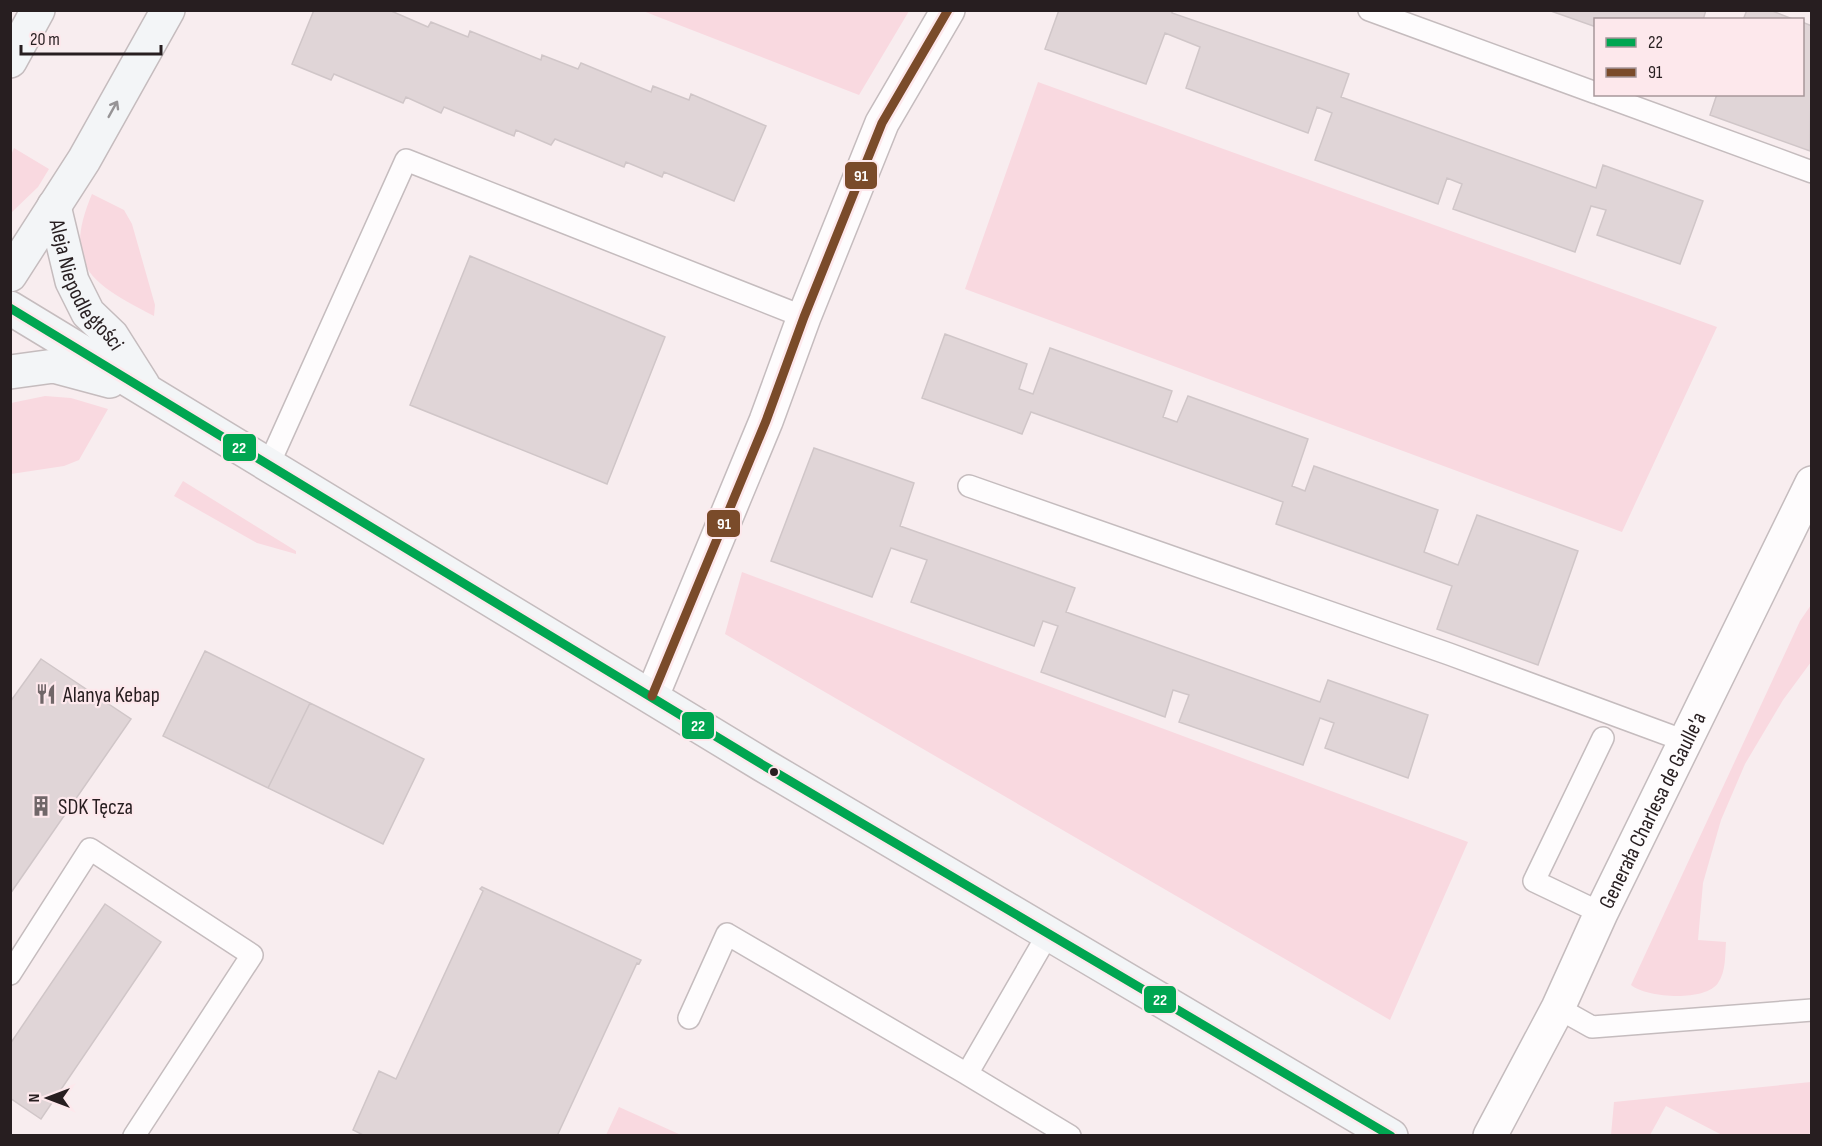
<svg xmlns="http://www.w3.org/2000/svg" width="1822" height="1146" font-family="'Sofia Sans Condensed',sans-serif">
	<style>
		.green { fill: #f9d9e0 }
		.building { fill: #e0d5d7; stroke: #d0c6c8; stroke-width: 1.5 }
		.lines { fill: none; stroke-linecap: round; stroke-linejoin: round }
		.lane-casing { stroke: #c5bcbe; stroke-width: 24 }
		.street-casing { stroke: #c5bcbe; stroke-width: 36 }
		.secondary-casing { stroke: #c5bcbe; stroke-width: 36 }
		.lane { stroke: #fefcfd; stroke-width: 21 }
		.street { stroke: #fefcfd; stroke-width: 33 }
		.secondary { stroke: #f3f5f7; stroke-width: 33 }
		.bus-1-casing { stroke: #fde8ec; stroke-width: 14 }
		.bus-2-casing { stroke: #fde8ec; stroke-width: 14 }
		.bus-1 { stroke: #00a651; stroke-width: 9 }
		.bus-2 { stroke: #7a4b2a; stroke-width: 9 }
		.oneway { stroke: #979496 }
		.bus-dot { fill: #271e20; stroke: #fde8ec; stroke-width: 2 }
		.labels { text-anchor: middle; stroke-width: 4.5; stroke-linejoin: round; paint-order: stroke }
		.street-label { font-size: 22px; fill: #271e20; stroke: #fde8ec }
		.poi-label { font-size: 22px; fill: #271e20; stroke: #fde8ec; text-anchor: start }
		.line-badge { stroke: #fde8ec; stroke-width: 2 }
		.badge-label { font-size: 16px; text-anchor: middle; font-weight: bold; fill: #fff }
	</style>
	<rect width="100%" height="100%" fill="#f8edef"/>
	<path class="green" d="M643 11H909L859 95Z
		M1038 82 1717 327 1622 532 965 289Z
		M14 148 49 169 38 187 11 213V155Z
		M92 194 124 210 132 224 155 305 154 316C93 284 61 267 92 194Z
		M45 396 71 398 108 409 79 460 64 466 11 474V403Z
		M183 481 296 551V554L257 543 174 496Z
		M742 572 1468 842 1390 1020 725 634Z
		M1811 605V662L1783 700 1745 764 1721 820 1703 883 1698 940 1726 942C1725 955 1726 972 1718 983 1705 1002 1647 998 1631 985L1800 621Z
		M1811 1082V1130L1809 1135H1722L1666 1106 1650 1135H1611L1614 1102Z
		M619 1107 681 1135H606Z"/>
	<path class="building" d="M314 10H389L428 27 431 22 468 37 470 31 541 60 542 55 578 69 581 63 651 92 653 86 689 100 691 94 766 126 734 201 664 172 662 177 626 162 624 167 555 139 551 145 516 130 514 136 444 107 441 113 406 97 403 103 334 74 331 80 292 64Z
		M1059 10H1172V13L1349 74 1341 97 1596 188 1603 165 1703 201 1680 264 1597 235 1606 210 1591 206 1575 252 1453 209 1462 184 1447 178 1438 204 1315 160 1332 113 1317 107 1308 133 1186 88 1200 47 1165 33 1146 84 1045 49Z
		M1548 10H1706L1703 20H1596V27Z
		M1747 10H1770L1795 20H1743Z
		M1802 22 1812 26 1810 151 1710 115 1717 94H1802Z
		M470 256 665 337 607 484 410 405Z
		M945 334 1027 364 1019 389 1033 394 1050 348 1172 391 1163 417 1177 422 1188 396 1308 439 1292 486 1305 491 1314 466 1438 510 1424 552 1458 565 1477 515 1578 551 1538 665 1437 629 1452 586 1276 524 1283 502 1031 412 1022 434 922 398Z
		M814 448 914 483 900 526 1075 588 1066 612 1320 702 1328 680 1428 715 1408 778 1325 748 1334 723 1320 718 1303 765 1179 722 1189 695 1173 690 1165 717 1041 672 1058 626 1043 621 1034 646 911 602 927 560 891 548 872 597 771 561Z
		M205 651 310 703 268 788 163 736Z
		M41 659 131 719 10 894V702Z
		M310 703 424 759 383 844 268 788Z
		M482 887 641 960 639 964 637 963 557 1136H365L353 1130 379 1071 396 1079 483 891 480 889Z
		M105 904 161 942 41 1119 10 1098V1044Z"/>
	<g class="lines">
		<g class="lane-casing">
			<path id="lane" d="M1369 10 1596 93
				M1599 94 1812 172
				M269 464 406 160 804 317
				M969 486 1449 654 1685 741
				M1601 913 1534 881 1603 738
				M10 974 90 849 252 955 134 1136
				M1558 1008 1592 1027 1812 1010
				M689 1018 727 934 967 1074 1048 934
				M967 1074 1070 1136"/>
		</g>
		<g class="street-casing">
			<g id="street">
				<path d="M652 696 766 421 804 317 882 123 948 10"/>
				<path id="s1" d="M1490 1136 1558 1008 1601 913 1812 483"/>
			</g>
		</g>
		<g class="secondary-casing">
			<g id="secondary">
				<path d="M10 61 38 10"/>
				<path id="s2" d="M54 206 72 281 88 313 112 336 143 385"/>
				<path d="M10 275 84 160 168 10"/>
				<path d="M10 308 763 765 1391 1136"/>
				<path d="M10 372 54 366 110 381"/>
			</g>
		</g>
		<use href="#lane" class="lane"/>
		<use href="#street" class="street"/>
		<use href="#secondary" class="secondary"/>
		<g class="bus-1-casing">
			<path id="bus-1" d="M10 308 763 765 1391 1136"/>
		</g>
		<g class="bus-2-casing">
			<path id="bus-2" d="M652 696 766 421 804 317 882 123 948 10"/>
		</g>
		<use href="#bus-1" class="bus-1"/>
		<use href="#bus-2" class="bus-2"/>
	</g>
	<defs><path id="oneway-shaft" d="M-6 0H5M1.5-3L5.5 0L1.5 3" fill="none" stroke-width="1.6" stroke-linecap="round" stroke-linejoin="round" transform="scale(1.5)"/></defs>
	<use class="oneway" href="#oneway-shaft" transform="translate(113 109) rotate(-61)"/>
	<defs>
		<g id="restaurant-bare" transform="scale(1.62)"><path d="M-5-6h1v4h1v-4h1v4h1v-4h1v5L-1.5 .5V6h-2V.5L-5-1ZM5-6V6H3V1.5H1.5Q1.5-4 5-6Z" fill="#706668" stroke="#fde8ec" stroke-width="2.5" paint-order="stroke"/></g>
		<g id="building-bare" transform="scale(1.62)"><path d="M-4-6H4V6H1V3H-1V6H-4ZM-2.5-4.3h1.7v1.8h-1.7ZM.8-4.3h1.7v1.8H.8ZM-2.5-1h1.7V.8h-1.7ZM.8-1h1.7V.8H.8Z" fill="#706668" stroke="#fde8ec" stroke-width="2.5" paint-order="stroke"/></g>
	</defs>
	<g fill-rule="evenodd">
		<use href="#restaurant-bare" x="46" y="694"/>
		<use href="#building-bare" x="41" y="806"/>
	</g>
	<circle class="bus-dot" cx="774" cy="772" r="5"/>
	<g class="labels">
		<g class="street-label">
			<text dy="8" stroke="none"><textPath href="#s2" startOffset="87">Aleja Niepodległości</textPath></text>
			<text dy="8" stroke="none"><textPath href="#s1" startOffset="364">Generała Charlesa de Gaulle'a</textPath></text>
		</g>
		<g class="poi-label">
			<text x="63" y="702">Alanya Kebap</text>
			<text x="58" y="814">SDK Tęcza</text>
		</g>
	</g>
	<g class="line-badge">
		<rect x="844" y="161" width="34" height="29" rx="6" fill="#7a4b2a"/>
		<rect x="222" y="433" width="35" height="29" rx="6" fill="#00a651"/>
		<rect x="706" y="509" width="35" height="29" rx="6" fill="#7a4b2a"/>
		<rect x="681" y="711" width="34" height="29" rx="6" fill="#00a651"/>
		<rect x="1143" y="985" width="34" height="29" rx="6" fill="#00a651"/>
	</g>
	<g class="badge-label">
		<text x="861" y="181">91</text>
		<text x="239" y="453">22</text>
		<text x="724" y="529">91</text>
		<text x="698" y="731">22</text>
		<text x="1160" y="1005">22</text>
	</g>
	<rect width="1822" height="1146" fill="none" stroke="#271e20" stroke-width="24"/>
	<rect x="1594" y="18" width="210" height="78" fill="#fde8ec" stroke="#a7979a" stroke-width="1.5"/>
	<rect x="1606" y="38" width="30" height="9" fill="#00a651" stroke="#a7979a" stroke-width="1.5"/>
	<text x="1648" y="48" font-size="18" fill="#271e20">22</text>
	<rect x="1606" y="68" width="30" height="9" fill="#7a4b2a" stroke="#a7979a" stroke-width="1.5"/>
	<text x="1648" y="78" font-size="18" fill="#271e20">91</text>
	<g transform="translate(48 1098) rotate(270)" stroke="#fde8ec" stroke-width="4.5" paint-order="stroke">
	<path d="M0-4.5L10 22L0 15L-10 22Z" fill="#271e20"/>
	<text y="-9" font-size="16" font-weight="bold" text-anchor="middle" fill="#271e20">N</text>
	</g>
	<path d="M21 45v9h140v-9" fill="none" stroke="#271e20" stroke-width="3"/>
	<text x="30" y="45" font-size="18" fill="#271e20" stroke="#fde8ec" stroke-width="4.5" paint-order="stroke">20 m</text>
</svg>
